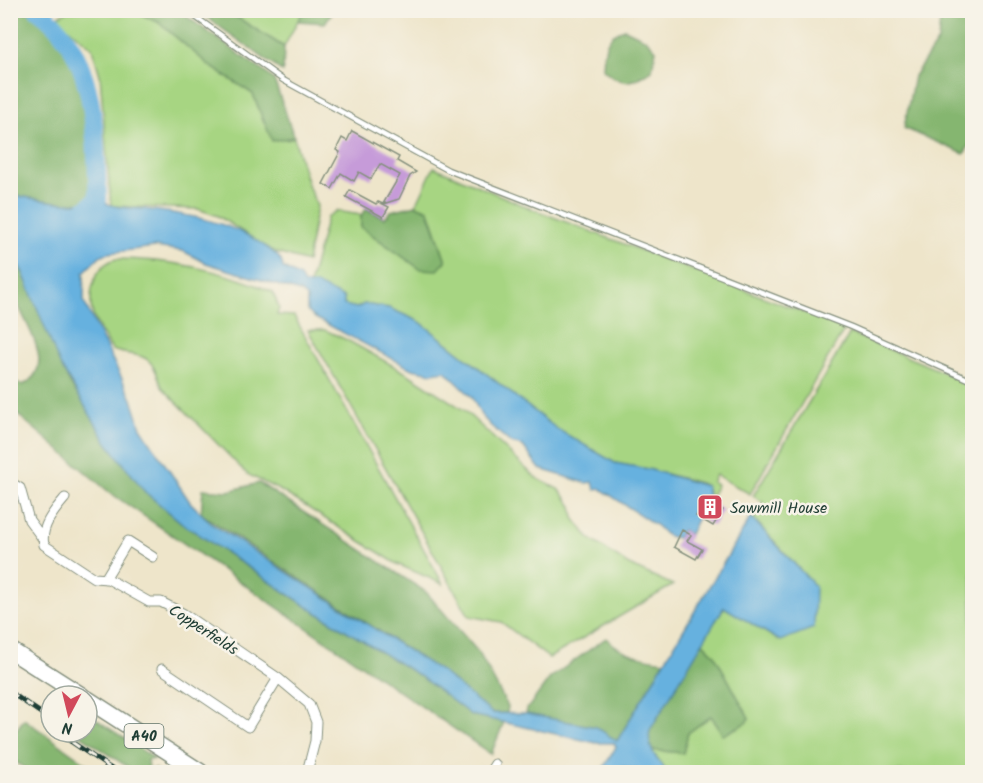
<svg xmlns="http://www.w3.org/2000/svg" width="983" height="783" font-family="Kalam,sans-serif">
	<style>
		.green { fill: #a7d582; stroke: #63895b; stroke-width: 1.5 }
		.forest { fill: #85b670; stroke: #527a52; stroke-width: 1.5 }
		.water { fill: #66b1df; stroke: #42778a; stroke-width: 1.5 }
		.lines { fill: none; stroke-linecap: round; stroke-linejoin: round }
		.river { stroke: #66b1df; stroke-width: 18 }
		.building { fill: #c69bd9 }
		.lane-casing { stroke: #86917f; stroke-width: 7 }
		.street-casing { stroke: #86917f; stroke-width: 11 }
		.highway-casing { stroke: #86917f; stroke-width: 19 }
		.lane { stroke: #fff; stroke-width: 4.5 }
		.street { stroke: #fff; stroke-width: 9 }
		.highway { stroke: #fff; stroke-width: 16 }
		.rail-casing { stroke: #1f3d34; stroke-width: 5 }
		.rail { stroke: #f7f3e8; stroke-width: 3; stroke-dasharray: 9; stroke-linecap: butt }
		.labels { text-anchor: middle; stroke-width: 5; stroke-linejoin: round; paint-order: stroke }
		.shield { fill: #f7f3e8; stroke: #60746a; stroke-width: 1.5 }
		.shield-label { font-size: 15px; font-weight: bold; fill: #1f3d34 }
		.poi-label { font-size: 16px; fill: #1f3d34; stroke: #f7f3e8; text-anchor: start }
		.street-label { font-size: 16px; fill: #1f3d34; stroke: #f7f3e8 }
	</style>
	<rect width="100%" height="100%" fill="#f7f3e8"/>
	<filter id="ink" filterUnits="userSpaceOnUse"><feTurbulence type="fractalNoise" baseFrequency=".0167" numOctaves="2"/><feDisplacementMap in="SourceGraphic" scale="12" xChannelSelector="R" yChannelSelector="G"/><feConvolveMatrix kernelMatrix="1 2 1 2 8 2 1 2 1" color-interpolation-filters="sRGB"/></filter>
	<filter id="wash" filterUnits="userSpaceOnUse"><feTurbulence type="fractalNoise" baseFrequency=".008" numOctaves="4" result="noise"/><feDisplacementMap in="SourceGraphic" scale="24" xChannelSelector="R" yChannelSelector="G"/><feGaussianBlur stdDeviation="1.35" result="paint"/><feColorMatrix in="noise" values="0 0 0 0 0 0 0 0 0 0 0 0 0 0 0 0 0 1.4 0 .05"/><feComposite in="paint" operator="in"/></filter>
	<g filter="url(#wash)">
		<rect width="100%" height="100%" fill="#eee5ca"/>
		<path class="green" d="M68 11H134L158 22 210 66 253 94 264 123 287 140 294 137 308 185 317 206 307 262 274 252 218 216 198 209 111 206 100 75 92 48 55 17Z
			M227 11H303L284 47Z
			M434 167 532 209 845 328 750 494 716 475 712 482 717 485 708 501 706 500 708 492 706 486 700 483 648 469 615 463 557 429 420 322 389 308 364 304 357 308 344 305 343 297 309 285 327 217 336 211 361 215V227L420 269 446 261 429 210 416 205Z
			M116 259C172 259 222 270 273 292L279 308 277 315 294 316 443 584 397 564 283 492 247 474 162 387C149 348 144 360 112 350 106 339 97 327 93 315 87 294 94 265 116 259Z
			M308 330H325L347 340 408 374 464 410 536 478 560 490 572 506 574 518 589 538 629 565 673 585 549 658 501 622 469 616Z
			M850 333 972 384V772H667L651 750 683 753 688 733 711 716 749 718 714 654 702 642 724 607 780 641 815 586 754 519 763 502 753 496Z"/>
		<path class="forest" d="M11 11 41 12C50 21 61 29 68 39 97 82 95 148 98 199 74 209 36 198 11 195Z
			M134 11H179L267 74 274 80 294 137 272 141 253 94 210 66 158 22Z
			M198 11H227L284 47 283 72Z
			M303 11V10L333 11 325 23 298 21Z
			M941 11H972V141L964 154 904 128 914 76 938 41Z
			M625 29 646 39 656 50 652 70C630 84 623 87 603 69 604 51 604 34 625 29Z
			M416 205 428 210 446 261 438 270 420 269 361 227V215L366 209 385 218 391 211Z
			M10 251 23 273 69 382 145 492 183 524 308 607 420 676 471 715 504 722 491 754 109 492 11 409V380L23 385C63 364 15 314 11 284 9 273 11 261 10 251Z
			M259 483 426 592 479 653 508 707 507 713H492L442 672 201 514 203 489 228 491Z
			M606 638C622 654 643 658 665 661L617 741 596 727 526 714 527 709 550 678Z
			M702 642 714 654 749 718 746 723 723 735 711 716 688 733 683 753 651 750 648 738 650 730Z
			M87 713 155 759 147 760 148 770 156 769 154 772H135L76 732H87Z
			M24 719 97 771 99 772H31L11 759V731L14 733Z"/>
		<path class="water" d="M11 195C37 198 74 209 98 199 114 210 133 207 152 210 190 215 230 222 262 244 271 251 282 256 283 268L300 277 304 284H316L344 298V305L357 308 364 304 389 308 420 322 557 429 615 463 648 469 706 486 708 497 690 534 682 530 678 538 667 536 657 526 601 489 595 490 593 482 586 483 540 469 523 446 511 443 491 426 481 415 472 397 445 371 432 373 412 369 315 318 307 311V298L300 292 206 263 183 251 155 247 108 253 100 256 84 272V302L132 399 141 428 190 502 212 524 442 672 492 713 526 714 596 727 617 741 751 517 815 586 814 628 780 641 724 607 650 730C646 748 657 759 667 772H644L623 767 615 772H601L616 747 614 743H596L471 715 420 676 308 607 183 524 145 492 106 441 60 365 23 273 11 251Z"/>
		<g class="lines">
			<path class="river" d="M38 10C97 52 95 133 98 199L80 213"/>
		</g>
		<g id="blocks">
			<path class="building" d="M352 131 399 157 397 161 416 172 410 176 399 199 383 204 389 207 383 217 346 197 350 190 376 204 378 202 383 204 400 175 380 164 371 179 359 172 354 181 341 173 332 189 323 184 340 152 336 150 342 138 347 141Z
				M706 500 723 510 713 526 696 516Z
				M682 530 691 535 687 541 702 549 696 559 674 547Z"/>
		</g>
	</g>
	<g filter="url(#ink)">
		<use href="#blocks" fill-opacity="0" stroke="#86917f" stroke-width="1.5"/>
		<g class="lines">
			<g class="lane-casing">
				<path id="lane" d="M186 10 283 80 448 170 851 327 972 381"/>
			</g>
			<g class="street-casing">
				<path id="street" d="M10 482 20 488 29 520 43 539
					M65 498C54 511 40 527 44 545L94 578 108 579 149 602H161L184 614 278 678 309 704 316 722 315 741 307 772
					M105 579 128 541 153 557
					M162 669 248 727 278 678
					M490 772 495 764"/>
			</g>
			<g class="highway-casing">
				<path id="highway" d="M10 650 82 696
					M87 699 200 772"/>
			</g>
			<use href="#lane" class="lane"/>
			<use href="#street" class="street"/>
			<use href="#highway" class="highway"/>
			<g class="rail-casing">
				<path id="rail" d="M10 692 51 720
					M57 732 116 772"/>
			</g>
			<use href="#rail" class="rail"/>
		</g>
	</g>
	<defs>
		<g id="building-square" transform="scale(1.35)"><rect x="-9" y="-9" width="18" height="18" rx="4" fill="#d1495b" stroke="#f7f3e8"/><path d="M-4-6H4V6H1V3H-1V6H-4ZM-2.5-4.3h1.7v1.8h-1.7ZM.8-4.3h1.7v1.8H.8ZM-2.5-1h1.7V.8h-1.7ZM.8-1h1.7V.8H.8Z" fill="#fff"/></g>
	</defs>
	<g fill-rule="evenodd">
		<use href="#building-square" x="710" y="507"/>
	</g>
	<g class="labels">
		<rect class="shield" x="124.5" y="724" width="39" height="24" rx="4.5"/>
		<g class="shield-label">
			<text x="144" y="741">A40</text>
		</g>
		<g class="poi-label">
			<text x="730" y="513">Sawmill House</text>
		</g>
		<g class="street-label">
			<text transform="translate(204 629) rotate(33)" y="6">Copperfields</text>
		</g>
	</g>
	<rect width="983" height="783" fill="none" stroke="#f7f3e8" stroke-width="36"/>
	<g transform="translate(69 714) rotate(187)"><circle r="28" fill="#f7f3e8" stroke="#a1aaa0" stroke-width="1.5"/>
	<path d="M0-4.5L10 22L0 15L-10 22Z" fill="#d1495b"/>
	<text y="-9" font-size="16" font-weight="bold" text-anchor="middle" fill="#1f3d34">N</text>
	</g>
</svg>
